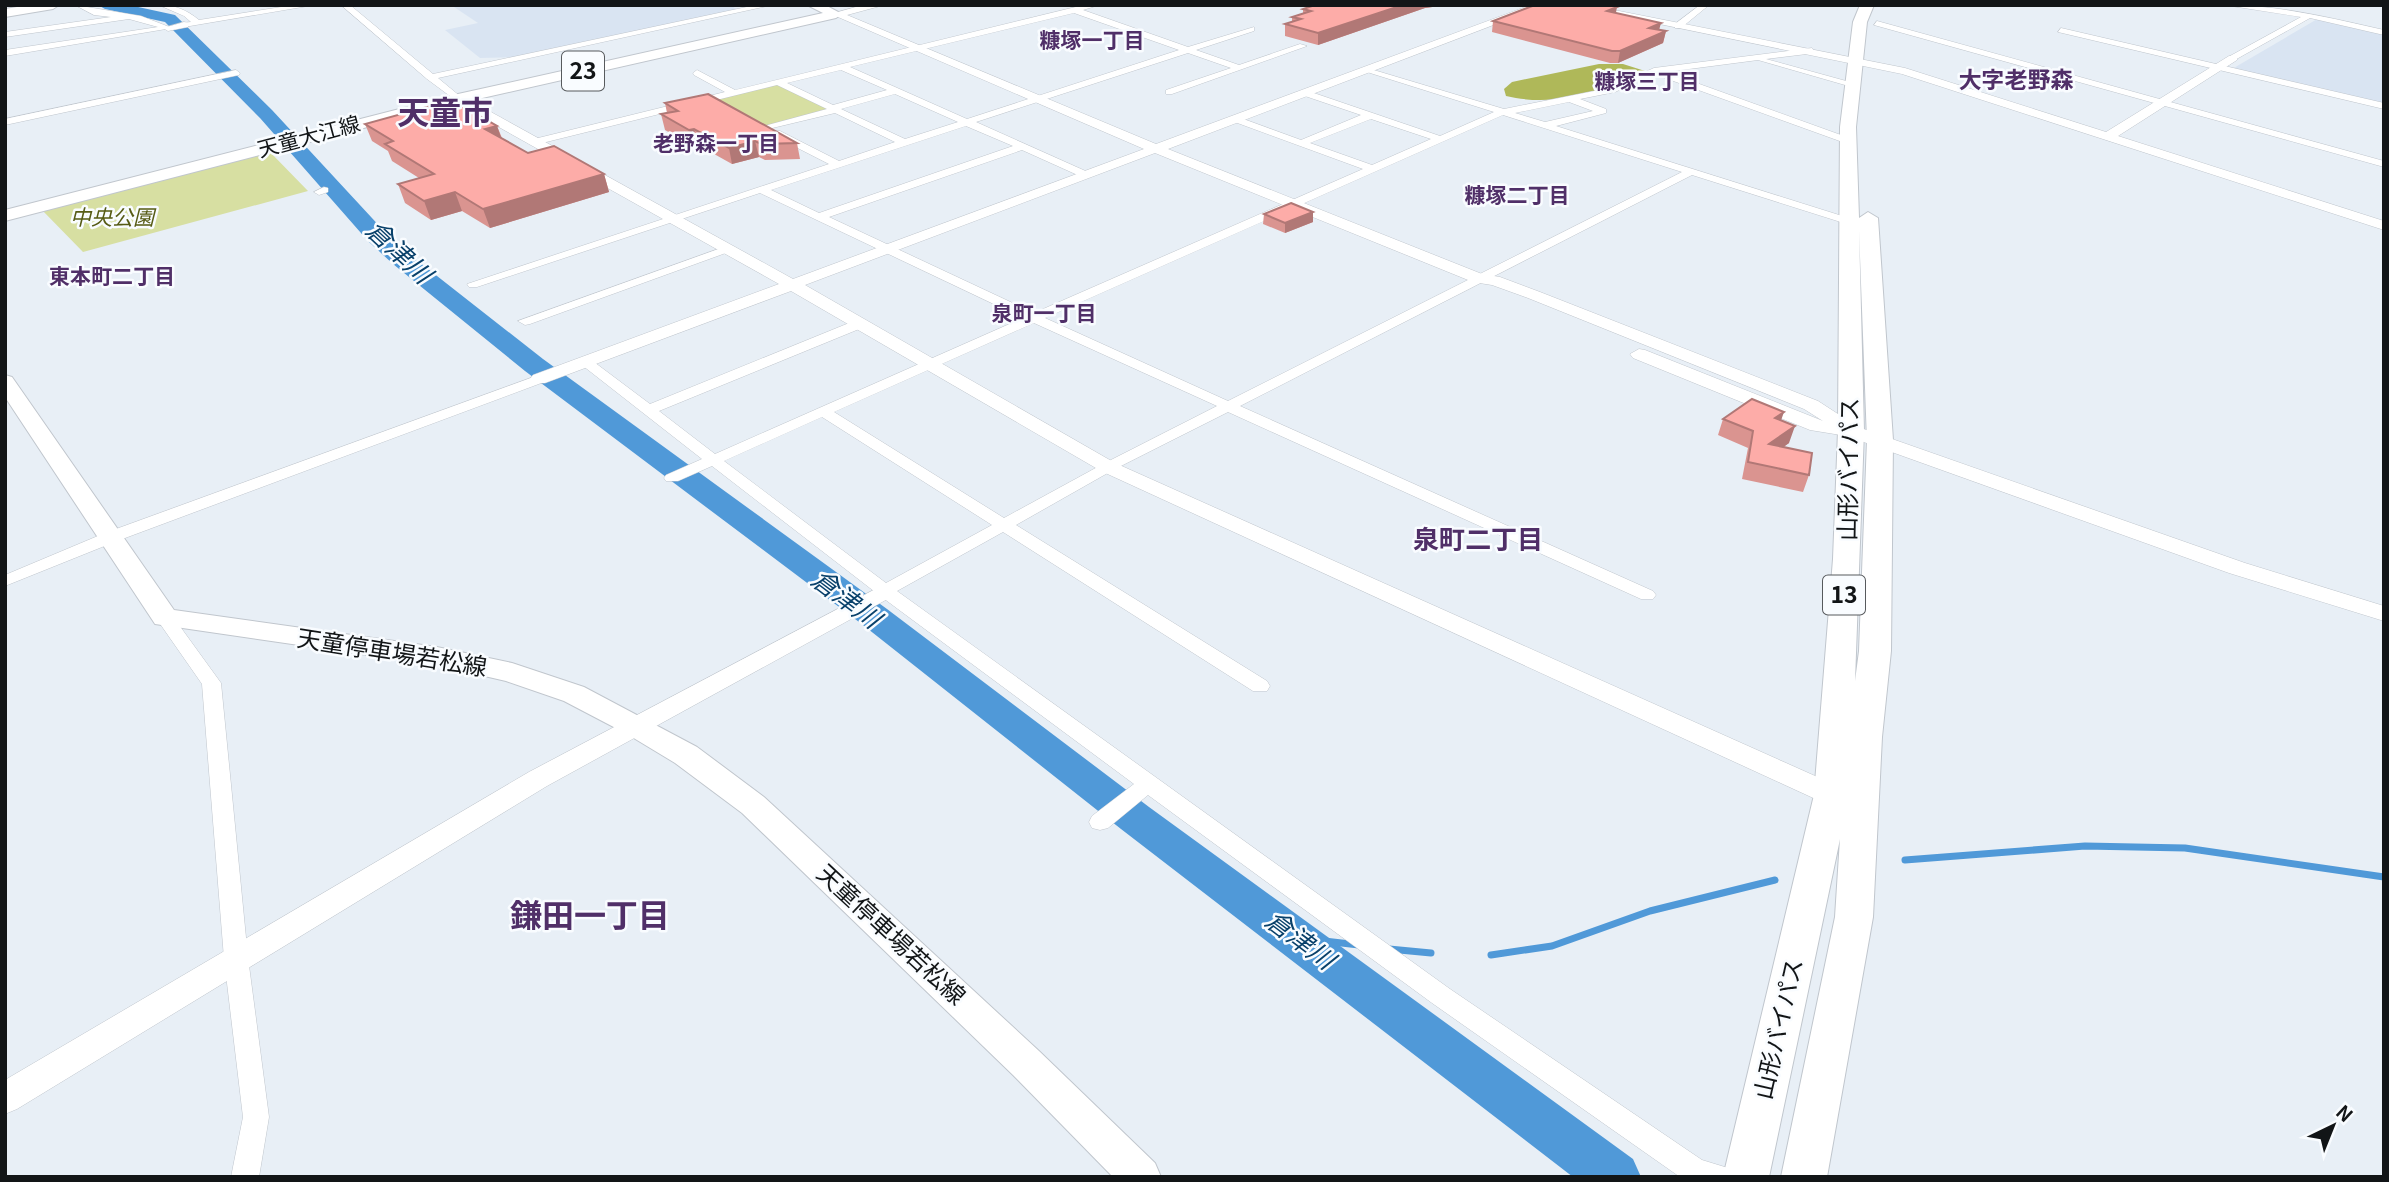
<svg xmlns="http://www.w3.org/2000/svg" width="2389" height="1182" font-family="Georgia,'Noto Sans JP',serif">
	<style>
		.built { fill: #d9e4f2 }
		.green { fill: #d7dfa2 }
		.forest { fill: #afb859 }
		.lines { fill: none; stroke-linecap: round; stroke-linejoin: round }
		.stream { stroke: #5099d8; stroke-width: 7 }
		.river { fill: #5099d8; fill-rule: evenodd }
		.minor-casing { stroke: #c0c6cd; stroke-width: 1 }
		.tertiary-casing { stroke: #c0c6cd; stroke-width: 1 }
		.secondary-casing { stroke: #c0c6cd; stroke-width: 2 }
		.primary-casing { stroke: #c0c6cd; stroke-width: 2 }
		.trunk-casing { stroke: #c0c6cd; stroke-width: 2 }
		.minor { fill: #fff; fill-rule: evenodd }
		.tertiary { fill: #fff; fill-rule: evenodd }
		.secondary { fill: #fff; fill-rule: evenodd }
		.primary { fill: #fff; fill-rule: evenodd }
		.trunk { fill: #fff; fill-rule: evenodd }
		.wall { fill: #da9490 }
		.shaded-wall { fill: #b17876 }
		.building { fill: #fdaca8; stroke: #b17876; stroke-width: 2 }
		.labels { text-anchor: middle; stroke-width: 5; stroke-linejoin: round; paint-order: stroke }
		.far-neighbourhood-label { font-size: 21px; font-weight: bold; fill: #502f68; stroke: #f9fcff }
		.far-street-label { font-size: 21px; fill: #121517; stroke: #f9fcff }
		.far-park-label { font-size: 21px; font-style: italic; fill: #565b15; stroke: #f9fcff }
		.shield { fill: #f9fcff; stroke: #575a5d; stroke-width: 2 }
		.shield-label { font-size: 23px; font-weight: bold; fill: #121517 }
		.far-quarter-label { font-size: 23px; font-weight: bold; fill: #502f68; stroke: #f9fcff }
		.street-label { font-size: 24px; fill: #121517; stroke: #f9fcff }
		.water-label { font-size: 26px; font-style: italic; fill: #09416b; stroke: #f9fcff }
		.neighbourhood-label { font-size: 26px; font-weight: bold; fill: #502f68; stroke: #f9fcff }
		.far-town-label { font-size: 32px; font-weight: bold; fill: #502f68; stroke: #f9fcff }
		.near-neighbourhood-label { font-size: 32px; font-weight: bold; fill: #502f68; stroke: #f9fcff }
	</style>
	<rect width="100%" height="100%" fill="#e8eff6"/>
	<path class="built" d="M464 5H730L740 11 516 57 480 58 445 30 478 23 454 7Z
		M2319 18 2384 34V105L2232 69Z"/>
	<path class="green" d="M779 83 834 110 768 127 713 100Z
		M258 153H271L308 191 83 252 42 210Z"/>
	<path class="forest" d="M1599 64H1623L1645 71C1607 94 1550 107 1506 96L1504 89 1512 82Z"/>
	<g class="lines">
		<path class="stream" d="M1905 860 2085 846 2185 848 2384 877
			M1298 938 1359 945
			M1389 949 1431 953
			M1491 955 1552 946 1650 911 1775 880"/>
		<path class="river" d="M98 5H129L175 15 272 110 384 231 409 254 543 359 887 609 1149 807 1633 1159 1641 1177H1573L1121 829 863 625 525 371 393 264 368 241 260 118 165 22 105 9Z"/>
		<g class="minor-casing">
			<path id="minor" d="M75 5 141 16 172 28 5 56V50L158 27 129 19 5 37V32L111 17 94 15Z
				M159 5C175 5 187 10 199 20L294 5H314L184 27 181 23 191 22 184 16Z
				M341 5H350L433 74 756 5H772L438 78 461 97 463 99 458 102 427 79Z
				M1084 5H1099L1083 10 1188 47 1254 27V31L1196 50 1239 65 1300 44 1307 46 1172 94H1166V90L1231 68 1188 53 976 122 1090 173V177H1082L1022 150 829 217 1034 313 1363 169 1232 121V117H1238L1301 140 1361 115 1302 95V91L1305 90 1440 136 1494 112 1367 72V68L1504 109 1609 88 1654 68 1812 48 1815 53 1766 59 1857 84 1852 87 1758 60 1666 72 1852 139 1853 141 1848 144 1654 74 1615 92 1580 99 1606 109V113L1556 126 1855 220V224H1847L1692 175 1240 406 1653 591 1656 595 1653 599H1641L1228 412 1113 470 1016 525 1267 681 1270 686 1267 691H1253L1003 532 897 591 1450 989 1702 1160 1728 1168 1731 1177H1680L1432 1003 1148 795 1108 828 1100 830 1092 828 1089 822 1092 816 1134 784 879 595 712 466 678 481H666L664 478 666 475 702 459 578 362 580 359H590L650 404 854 321H864V327L659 411 715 454 1023 318 760 193 477 287H469L467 284 829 164 772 135V131H780L839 161 895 142 835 113 764 130V126L827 109 777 85 534 145 530 144V140L725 92 694 75 693 73 697 70 735 90ZM1074 13 1179 50 967 119 850 67ZM841 70 887 90 833 105 787 83ZM895 94 958 122 905 139 841 109ZM1569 102 1593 111 1545 122 1515 113ZM1503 115 1682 172 1228 401 1045 318ZM1371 119 1431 139 1372 165 1310 143ZM966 126 1013 146 819 213 771 190ZM1034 323 1217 406 1103 464 1004 518 834 412ZM822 417 992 525 886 583 724 461Z
				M1700 5H1709L1681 28H1675V24Z
				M2225 5C2279 5 2331 18 2384 30V35L2310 18 2233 61 2230 56 2301 17Z
				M1877 21 2384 161V167L1874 25Z
				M2061 28 2384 103V109L2058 32Z
				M236 70 240 73 239 75 5 125V119Z
				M324 187 328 188V192L319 195 314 192Z
				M724 247 734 250 530 324 525 325 518 321Z
				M539 375 544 376V382L117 541 5 586V575L105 533Z
				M165 612 171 614 221 683 248 958 269 1117 259 1177H231L243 1117 224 958 202 684 156 618Z"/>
		</g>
		<g class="tertiary-casing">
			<path id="tertiary" d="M863 5H884L847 15 1156 144 1531 5H1546L1168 149 1482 274 1500 277 1540 292 1818 401 1858 427 2245 563 2384 606V621L2229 573 1847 436 1810 430 1633 358 1630 354 1639 349 1645 350 1823 421 1804 409 1528 298 1492 285 1473 282 1155 153 805 285 1115 463 1842 788 1846 795 1842 802 1832 805 1822 802 1101 471 791 291 545 383H533L530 379 533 375 779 284 454 102V96H462L793 279 1144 149 831 14Z
				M1567 5H1589L1905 68 2106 132 2229 56H2237V60L2118 136 2384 221V230L1902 74Z
				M184 22 188 23V27L168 31 163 28Z
				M885 584 893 586 896 591 893 596 547 786 17 1109 5 1114V1080L529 772Z"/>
		</g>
		<g class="secondary-casing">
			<path id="secondary" d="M5 375 12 377 174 610 437 647 512 663 584 687 697 747 764 797 1039 1051 1155 1163 1161 1177H1113L1013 1075 742 813 675 763 627 734 564 701 506 681 437 665 155 624 5 397Z"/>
		</g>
		<g class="primary-casing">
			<path id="primary" d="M29 5H59L53 9 5 17V9Z
				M807 5H825L842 14 836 18 460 103 5 221V210L458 94 823 13Z"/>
		</g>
		<g class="trunk-casing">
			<path id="trunk" d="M1860 5H1874L1867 22 1856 127 1859 218 1868 212 1878 218 1893 440 1891 651 1882 737 1873 917 1827 1177H1781L1835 917 1840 839 1769 1177H1723L1814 795 1833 559 1838 431 1840 127 1853 22ZM1859 230 1867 440 1859 651 1855 681 1864 431Z"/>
		</g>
		<use href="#minor" class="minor"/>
		<use href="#tertiary" class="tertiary"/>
		<use href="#secondary" class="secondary"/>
		<use href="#primary" class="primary"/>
		<use href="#trunk" class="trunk"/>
	</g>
	<path class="wall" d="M1315 5H1447L1425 8 1318 45 1285 36V24L1292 22V17L1303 14V9Z
		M1616 13 1659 30 1666 31 1663 43 1618 63H1610L1492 32 1493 21Z
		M665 103 797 143 800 159 765 160 759 157 732 164 698 145 693 146 665 130 661 114 667 113Z
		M365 124 497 126 502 138 528 153 604 174 609 192 490 228 462 211 431 220 405 203 398 184 419 178 392 161 388 151 372 141Z
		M1313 212V222L1285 233 1263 224 1264 214Z
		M1723 419 1781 420 1789 443 1783 447 1809 475 1803 492 1742 479 1748 448 1718 435Z"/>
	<path class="shaded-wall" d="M1403 5H1447L1425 8 1318 45V33Z
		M1617 7 1615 18 1607 11Z
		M1661 23 1658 34 1649 28Z
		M1666 31 1663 43 1618 63 1620 51Z
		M497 126 503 143 485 129Z
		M694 129 698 145 693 146 689 130Z
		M755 141 759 157 732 164 729 148Z
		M604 174 609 192 490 228 483 209Z
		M455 192 462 211 431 220 424 201Z
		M1313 212V222L1285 233V223Z
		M1784 412 1778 429 1775 418Z
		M1795 426 1789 443 1764 461 1769 444Z"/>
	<path class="building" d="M1315 5H1403L1318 33 1285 24 1301 19 1292 17 1311 11 1303 9Z
		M1535 5H1611L1617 7 1607 11 1661 23 1649 28 1666 31 1620 51H1612L1493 21Z
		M708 94 797 143 761 144 755 141 729 148 694 129 689 130 661 114 678 111 665 103Z
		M452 100 497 126 485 129 528 153 554 146 604 174 483 209 455 192 424 201 398 184 434 174 385 144 393 141 365 124Z
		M1291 203 1313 212 1285 223 1264 214Z
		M1752 399 1784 412 1775 418 1795 426 1769 444 1812 453 1809 475 1748 462 1753 431 1723 419Z"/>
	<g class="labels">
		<g class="far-neighbourhood-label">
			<text x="1092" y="48">糠塚一丁目</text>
			<text x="1647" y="89">糠塚三丁目</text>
			<text x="716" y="151">老野森一丁目</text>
			<text x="1517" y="203">糠塚二丁目</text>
			<text x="112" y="284">東本町二丁目</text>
			<text x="1044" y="321">泉町一丁目</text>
		</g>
		<g class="far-street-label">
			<text transform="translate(309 137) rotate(-15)" y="7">天童大江線</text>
		</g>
		<g class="far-park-label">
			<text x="112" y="225">中央公園</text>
		</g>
		<g class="shield">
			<rect x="562" y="51.5" width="42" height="39" rx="5"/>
			<rect x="1823" y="575.5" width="42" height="39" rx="5"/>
		</g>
		<g class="shield-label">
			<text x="583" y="79">23</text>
			<text x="1844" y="603">13</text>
		</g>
		<g class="far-quarter-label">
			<text x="2016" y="88">大字老野森</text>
		</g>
		<g class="street-label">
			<text transform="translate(1849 469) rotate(-89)" y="8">山形バイパス</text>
			<text transform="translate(392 653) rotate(9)" y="8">天童停車場若松線</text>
			<text transform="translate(891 935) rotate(43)" y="8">天童停車場若松線</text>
			<text transform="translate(1779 1029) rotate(-77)" y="8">山形バイパス</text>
		</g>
		<g class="water-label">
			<text transform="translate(399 252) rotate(43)" y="9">倉津川</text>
			<text transform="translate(846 599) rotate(37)" y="9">倉津川</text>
			<text transform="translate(1300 940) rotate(37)" y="9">倉津川</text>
		</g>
		<g class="neighbourhood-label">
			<text x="1478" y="549">泉町二丁目</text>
		</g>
		<g class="far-town-label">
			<text x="445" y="124">天童市</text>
		</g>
		<g class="near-neighbourhood-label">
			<text x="590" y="927">鎌田一丁目</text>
		</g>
	</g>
	<rect width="2389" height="1182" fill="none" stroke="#121517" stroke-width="14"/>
	<g transform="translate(2333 1126) rotate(43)" stroke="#f9fcff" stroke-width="5" paint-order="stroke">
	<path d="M0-5L12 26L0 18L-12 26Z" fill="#121517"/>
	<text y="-10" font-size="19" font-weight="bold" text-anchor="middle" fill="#121517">N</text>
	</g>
</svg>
